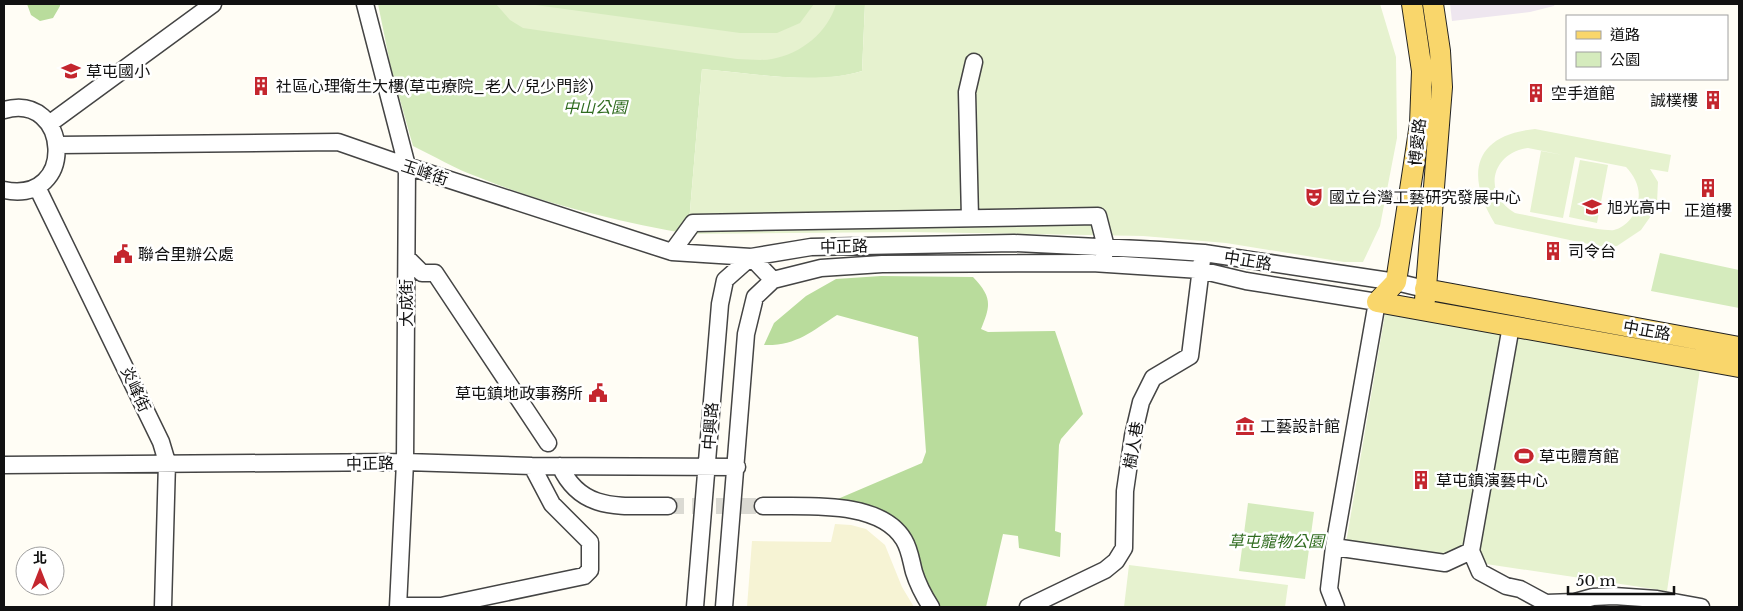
<svg xmlns="http://www.w3.org/2000/svg" width="1743" height="611" font-family="'Libre Baskerville','Noto Sans TC',serif">
	<style>
		.industrial { fill: #eee6ef }
		.farmland { fill: #f6f3d4 }
		.green { fill: #d5ebbd }
		.forest { fill: #b9dc9c }
		.pitch { fill: #e6f2cf; fill-rule: evenodd }
		.lines { fill: none; stroke-linecap: round; stroke-linejoin: round }
		.minor-tunnel { stroke: #dbdad3; stroke-width: 16; stroke-dasharray: 16 8; stroke-linecap: butt }
		.minor-casing { stroke: #444; stroke-width: 19 }
		.major-casing { stroke: #222; stroke-width: 22 }
		.minor { stroke: #fff; stroke-width: 16 }
		.major { stroke: #f9d66b; stroke-width: 20 }
		.labels { text-anchor: middle; stroke-width: 5; stroke-linejoin: round; paint-order: stroke }
		.poi-label { font-size: 16px; fill: #111; stroke: #fff; text-anchor: start }
		.park-label { font-size: 16px; font-style: italic; fill: #2f6b1f; stroke: #fff }
		.street-label { font-size: 16px; fill: #111; stroke: #fff }
	</style>
	<rect width="100%" height="100%" fill="#fffdf5"/>
	<path class="industrial" d="M1450 4H1555L1554 6 1530 12 1452 21Z"/>
	<path class="farmland" d="M835 524 851 525 866 529 885 545 902 587 914 607H747L752 541 831 542Z"/>
	<path class="green" d="M378 4H865L862 71C816 86 751 73 702 69L688 234C617 221 544 204 478 177 455 169 434 156 413 146L391 68Z
		M1660 253 1739 270V308L1651 291Z
		M1248 503 1314 512 1305 579 1239 571Z"/>
	<path class="forest" d="M27 4H60V6L53 18 40 21 31 15Z
		M881 276 973 277C992 297 991 305 981 329L988 332 1055 331 1083 414 1061 439 1059 445 1055 531 1061 533 1060 557 1019 548 1018 536 1003 534 986 607H926L889 525 826 504 922 463 926 452 918 337 837 315C811 332 796 346 764 345L774 323 806 296 836 279Z"/>
	<path class="pitch" d="M496 4H528L740 33H777L800 23 814 4H836C828 32 801 54 772 59 761 61 748 59 737 59L523 28 510 20Z
		M865 4H1380L1396 57 1397 138 1380 226 1363 262H1344L1226 243 1143 236 909 232 688 234 702 69C749 73 817 85 862 71Z
		M1535 129 1671 155 1668 172 1650 169 1658 182 1657 203 1653 213 1641 230 1617 246 1607 248 1495 224C1465 175 1473 135 1535 129ZM1528 148 1563 155 1541 151 1530 212 1563 218 1575 157 1626 167C1635 177 1641 188 1638 202 1636 214 1627 227 1614 230 1602 232 1532 216 1515 213 1482 194 1491 153 1528 148Z
		M1580 160 1608 165 1597 223 1569 217Z
		M1385 314 1700 369 1667 591 1346 543Z
		M1129 565 1288 585 1285 607H1124Z"/>
	<g class="lines">
		<path class="minor-tunnel" d="M668 506H763"/>
		<g class="minor-casing">
			<path id="minor" d="M365 4 407 166 405 462 398 607
				M4 110C70 91 78 205 4 190
				M49 124 213 4
				M58 145 338 142 407 166 672 252 751 257 773 280
				M37 187 161 442 167 462 163 607
				M970 218 967 92 974 62
				M672 252 693 223 1098 216 1106 247 1104 256
				M407 258 422 273H435L548 443
				M4 465 405 462 532 466 737 467
				M560 466C582 514 623 505 668 506
				M763 506C804 507 880 499 904 540 910 550 911 561 914 572 918 585 924 596 931 607
				M1334 547 1329 589 1336 607
				M1471 551 1480 572 1506 586 1520 589 1546 603 1575 602 1593 597 1614 596 1657 599 1701 607
				M398 606H441L584 576 590 570V542L552 504 532 466
				M695 607 720 304 725 280 751 257 811 247 1014 243 1160 250 1204 253 1396 282 1425 289
				M724 607 746 334 755 297 773 280 821 268 882 264 1092 263 1200 270 1246 281 1377 302 1334 547 1445 563 1471 551 1511 326
				M1028 607 1105 570 1116 561 1124 548 1125 491 1133 436 1141 402 1153 378 1190 356 1202 260"/>
		</g>
		<g class="major-casing">
			<path id="major" d="M1425 289 1739 347
				M1425 300 1442 87 1440 51 1433 4
				M1377 302 1739 367
				M1377 302 1396 282 1420 124 1422 71 1412 4"/>
		</g>
		<use href="#minor" class="minor"/>
		<use href="#major" class="major"/>
	</g>
	<defs>
		<g id="school-bare" transform="scale(1.5)"><path d="M0-5L7-2L0 1L-7-2ZM-4 1L0 2.5L4 1V4Q0 6-4 4Z" fill="#c4262e" stroke="#fff" stroke-width="2.5" paint-order="stroke"/></g>
		<g id="building-bare" transform="scale(1.5)"><path d="M-4-6H4V6H1V3H-1V6H-4ZM-2.5-4.3h1.7v1.8h-1.7ZM.8-4.3h1.7v1.8H.8ZM-2.5-1h1.7V.8h-1.7ZM.8-1h1.7V.8H.8Z" fill="#c4262e" stroke="#fff" stroke-width="2.5" paint-order="stroke"/></g>
		<g id="theatre-bare" transform="scale(1.5)"><path d="M-5-5.5Q0-4 5-5.5V0Q5 5 0 6Q-5 5-5 0ZM-3.3-2.5H-1v1.5H-3.3ZM1-2.5H3.3v1.5H1ZM-2.8 1Q0 5.5 2.8 1Z" fill="#c4262e" stroke="#fff" stroke-width="2.5" paint-order="stroke"/></g>
		<g id="civic-bare" transform="scale(1.5)"><path d="M-.6-6.5H3V-4.5H.6V-3L4-1V1h2V6H-6V1h2V-1L-.6-3ZM-1.2 2.5V6h2.4V2.5Z" fill="#c4262e" stroke="#fff" stroke-width="2.5" paint-order="stroke"/></g>
		<g id="museum-bare" transform="scale(1.5)"><path d="M0-6L6-3V-2H-6V-3ZM-5-1h2V3h-2ZM-1-1h2V3h-2ZM3-1h2V3H3ZM-6 4H6V6H-6Z" fill="#c4262e" stroke="#fff" stroke-width="2.5" paint-order="stroke"/></g>
		<g id="stadium-bare" transform="scale(1.5)"><path d="M0-5a6.5 5 0 1 0 0 10a6.5 5 0 1 0 0-10ZM-3.5-1.8h7v3.6h-7Z" fill="#c4262e" stroke="#fff" stroke-width="2.5" paint-order="stroke"/></g>
	</defs>
	<g fill-rule="evenodd">
		<use href="#school-bare" x="71" y="71"/>
		<use href="#building-bare" x="261" y="86"/>
		<use href="#building-bare" x="1536" y="93"/>
		<use href="#building-bare" x="1713" y="100"/>
		<use href="#building-bare" x="1708" y="188"/>
		<use href="#theatre-bare" x="1314" y="197"/>
		<use href="#school-bare" x="1592" y="207"/>
		<use href="#building-bare" x="1553" y="251"/>
		<use href="#civic-bare" x="123" y="254"/>
		<use href="#civic-bare" x="598" y="393"/>
		<use href="#museum-bare" x="1245" y="426"/>
		<use href="#stadium-bare" x="1524" y="456"/>
		<use href="#building-bare" x="1421" y="480"/>
	</g>
	<g class="labels">
		<g class="poi-label">
			<text x="86" y="77">草屯國小</text>
			<text x="276" y="92">社區心理衛生大樓(草屯療院_老人/兒少門診)</text>
			<text x="1551" y="99">空手道館</text>
			<text x="1698" y="106" text-anchor="end">誠樸樓</text>
			<text x="1329" y="203">國立台灣工藝研究發展中心</text>
			<text x="1607" y="213">旭光高中</text>
			<text x="1708" y="216" text-anchor="middle">正道樓</text>
			<text x="1568" y="257">司令台</text>
			<text x="138" y="260">聯合里辦公處</text>
			<text x="583" y="399" text-anchor="end">草屯鎮地政事務所</text>
			<text x="1260" y="432">工藝設計館</text>
			<text x="1539" y="462">草屯體育館</text>
			<text x="1436" y="486">草屯鎮演藝中心</text>
		</g>
		<g class="park-label">
			<text x="595" y="113">中山公園</text>
			<text x="1276" y="547">草屯寵物公園</text>
		</g>
		<g class="street-label">
			<text transform="translate(1417 142) rotate(-84)" y="6">博愛路</text>
			<text transform="translate(425 172) rotate(18)" y="6">玉峰街</text>
			<text transform="translate(844 246) rotate(-1)" y="6">中正路</text>
			<text transform="translate(1248 260) rotate(9)" y="6">中正路</text>
			<text transform="translate(406 303) rotate(-90)" y="6">大成街</text>
			<text transform="translate(1647 330) rotate(10)" y="6">中正路</text>
			<text transform="translate(136 389) rotate(65)" y="6">炎峰街</text>
			<text transform="translate(710 426) rotate(-86)" y="6">中興路</text>
			<text transform="translate(1133 445) rotate(-80)" y="6">樹人巷</text>
			<text transform="translate(370 463) rotate(-1)" y="6">中正路</text>
		</g>
	</g>
	<rect width="1743" height="611" fill="none" stroke="#111111" stroke-width="10"/>
	<rect x="1566" y="15" width="162" height="65" fill="#ffffff" stroke="#a0a0a0"/>
	<rect x="1576" y="31" width="25" height="8" fill="#f9d66b" stroke="#a0a0a0"/>
	<text x="1610" y="40" font-size="15" fill="#111111">道路</text>
	<rect x="1576" y="52" width="25" height="15" fill="#d5ebbd" stroke="#a0a0a0"/>
	<text x="1610" y="65" font-size="15" fill="#111111">公園</text>
	<g transform="translate(40 571)"><circle r="24" fill="#ffffff" stroke="#a0a0a0"/>
	<path d="M0-4L9 19L0 12L-9 19Z" fill="#c4262e"/>
	<text y="-8" font-size="14" font-weight="bold" text-anchor="middle" fill="#111111">北</text>
	</g>
	<path d="M1568 586v8h106v-8" fill="none" stroke="#111111" stroke-width="2.5"/>
	<text x="1576" y="586" font-size="15" fill="#111111" stroke="#ffffff" stroke-width="4" paint-order="stroke">50 m</text>
</svg>
